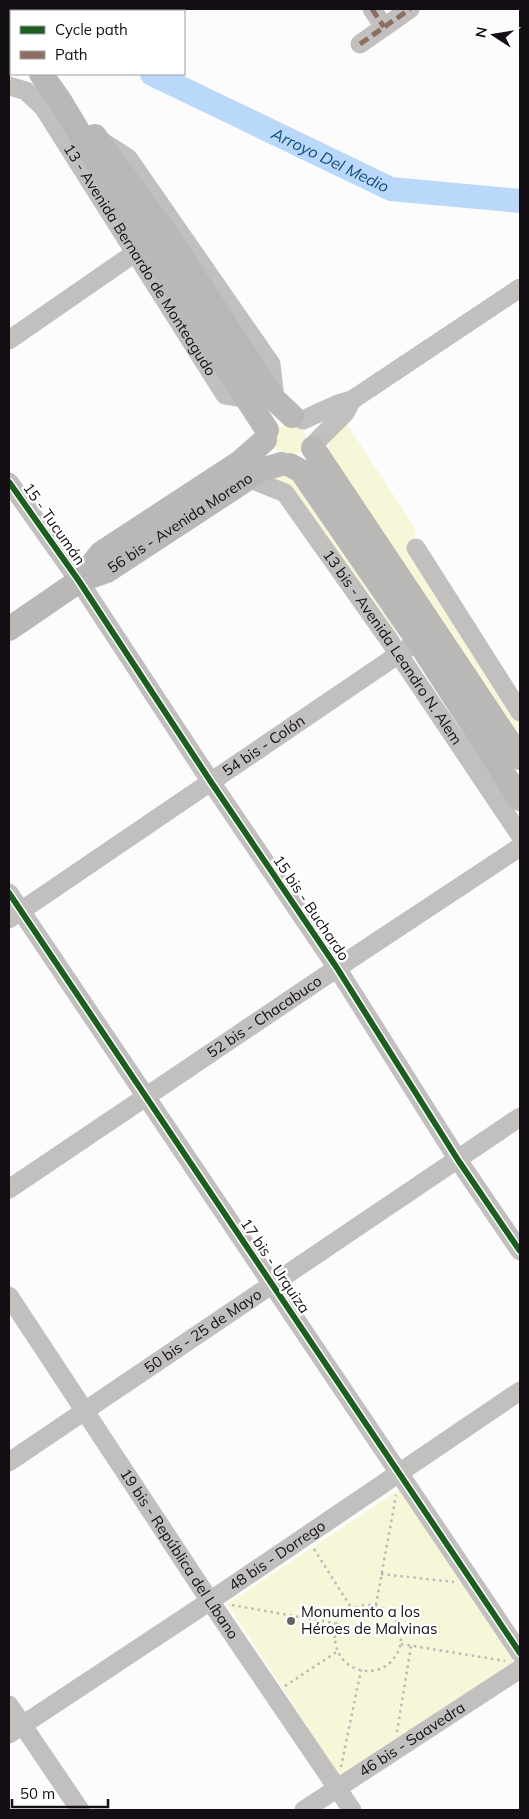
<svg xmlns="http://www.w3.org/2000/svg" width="529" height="1819" font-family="Mulish,sans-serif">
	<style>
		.green { fill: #f5f7d8 }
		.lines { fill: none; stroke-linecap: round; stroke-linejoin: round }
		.river { stroke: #bad8f9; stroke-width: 24 }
		.path { stroke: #bbb9b8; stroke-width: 2.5; stroke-dasharray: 2.5 4; stroke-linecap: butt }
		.minor { stroke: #c2c0be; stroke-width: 19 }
		.major { stroke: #bab8b6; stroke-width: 24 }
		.quiet { stroke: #8d6e63; stroke-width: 5; stroke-dasharray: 10 5; stroke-linecap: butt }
		.cycleway-casing { stroke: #fff; stroke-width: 9 }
		.cycleway { stroke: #1b5e20; stroke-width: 6 }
		.poi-dot { fill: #646165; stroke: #fff; stroke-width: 2 }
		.labels { text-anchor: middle; stroke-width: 5; stroke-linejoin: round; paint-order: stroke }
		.street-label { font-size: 15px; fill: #120e13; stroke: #fff }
		.poi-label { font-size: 15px; fill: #120e13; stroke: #fff; text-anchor: start }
		.water-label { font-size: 16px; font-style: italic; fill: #144d80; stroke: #fff }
	</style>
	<rect width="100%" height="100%" fill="#fdfcfd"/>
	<path class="green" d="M343 418 416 529 412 549 520 717V744L328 453 330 439Z
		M274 440a16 16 0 1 1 32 0a16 16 0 1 1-32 0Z
		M289 473 404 630 394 637 267 475Z
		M402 1488 515 1661 341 1777 227 1604Z"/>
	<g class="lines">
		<path class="river" id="s1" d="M152 74 391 189 520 201"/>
		<path class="path" d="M314 1549 352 1609
			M381 1574 454 1582
			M232 1605 339 1624
			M376 1605 396 1495
			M335 1638a33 33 0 1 1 66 0a33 33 0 1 1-66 0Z
			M401 1644 505 1661
			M285 1686 338 1651
			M397 1732 411 1646
			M341 1767 361 1670"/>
		<g class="minor">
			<path d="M372 9 384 27"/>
			<path d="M360 44 410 9"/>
			<path id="s2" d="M9 86 26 91 43 107 225 395 247 399"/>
			<path d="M103 142 128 158 271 364 275 399"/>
			<path d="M9 340 145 246"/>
			<path d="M303 420 338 404 352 400 520 288"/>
			<path d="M314 444 345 413 352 400"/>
			<path id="s3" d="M248 478 285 493 387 637 520 835"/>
			<path d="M9 482 79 581 211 782 337 968 458 1160 520 1251"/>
			<path d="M416 548 520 712"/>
			<path d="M9 893 520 1653"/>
			<path id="s4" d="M9 919 418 641"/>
			<path id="s5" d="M9 1189 337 968 520 847"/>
			<path id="s6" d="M9 1296 210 1601 352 1810"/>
			<path id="s7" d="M9 1462 520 1117"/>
			<path d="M9 1705 80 1810"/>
			<path id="s8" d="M9 1734 210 1601 520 1391"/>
			<path id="s9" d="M304 1810 520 1669"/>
		</g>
		<g class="major">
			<path d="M9 29 11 33"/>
			<path d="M41 74 59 99 147 245 267 430"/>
			<path d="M95 136 165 232 275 400 292 416"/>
			<path d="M313 448 520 758"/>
			<path d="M290 465 301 471 418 641 520 799"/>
			<path d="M79 581 101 553 240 462 265 440"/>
			<path id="s10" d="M9 629 79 581 107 571 261 470 281 464"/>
		</g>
		<path class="quiet" d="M372 9 384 27
			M360 44 410 9"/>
		<g class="cycleway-casing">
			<path id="cycleway" d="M9 482 79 581 211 782 337 968 458 1160 520 1251
				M9 893 520 1653"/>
		</g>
		<use href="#cycleway" class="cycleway"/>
	</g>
	<circle class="poi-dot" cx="291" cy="1621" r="5"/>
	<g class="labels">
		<g class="street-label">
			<text dy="5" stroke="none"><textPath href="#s2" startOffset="222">13 - Avenida Bernardo de Monteagudo</textPath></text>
			<text dy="5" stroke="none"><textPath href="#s10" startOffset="202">56 bis - Avenida Moreno</textPath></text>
			<text transform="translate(54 524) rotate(55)" y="5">15 - Tucumán</text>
			<text dy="5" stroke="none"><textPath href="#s3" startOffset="228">13 bis - Avenida Leandro N. Alem</textPath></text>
			<text dy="5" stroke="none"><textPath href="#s4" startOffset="308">54 bis - Colón</textPath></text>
			<text transform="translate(311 908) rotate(56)" y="5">15 bis - Buchardo</text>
			<text dy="5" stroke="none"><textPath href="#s5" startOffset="308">52 bis - Chacabuco</textPath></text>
			<text transform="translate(275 1266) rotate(56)" y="5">17 bis - Urquiza</text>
			<text dy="5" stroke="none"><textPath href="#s7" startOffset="234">50 bis - 25 de Mayo</textPath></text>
			<text dy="5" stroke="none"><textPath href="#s6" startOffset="309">19 bis - República del Líbano</textPath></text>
			<text dy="5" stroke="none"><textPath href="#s8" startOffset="322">48 bis - Dorrego</textPath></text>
			<text dy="5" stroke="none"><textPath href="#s9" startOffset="129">46 bis - Saavedra</textPath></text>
		</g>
		<g class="poi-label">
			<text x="301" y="1617">Monumento a los<tspan x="301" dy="17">Héroes de Malvinas</tspan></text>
		</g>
		<g class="water-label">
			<text dy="6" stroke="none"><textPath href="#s1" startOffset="198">Arroyo Del Medio</textPath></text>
		</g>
	</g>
	<rect width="529" height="1819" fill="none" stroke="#120e13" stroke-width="20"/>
	<rect x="10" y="10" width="175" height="65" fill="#ffffff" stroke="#a09fa1"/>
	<rect x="20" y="26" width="25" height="8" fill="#1b5e20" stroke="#a09fa1"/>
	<text x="55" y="35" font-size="15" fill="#120e13">Cycle path</text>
	<rect x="20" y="51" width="25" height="8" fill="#8d6e63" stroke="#a09fa1"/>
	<text x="55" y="60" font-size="15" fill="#120e13">Path</text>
	<g transform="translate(494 35) rotate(282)" stroke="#ffffff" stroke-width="4" paint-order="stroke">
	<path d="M0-4L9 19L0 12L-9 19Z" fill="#120e13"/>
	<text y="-8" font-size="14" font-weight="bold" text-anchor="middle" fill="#120e13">N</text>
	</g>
	<path d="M12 1799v8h96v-8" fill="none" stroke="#120e13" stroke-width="2.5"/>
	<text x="20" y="1799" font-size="15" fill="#120e13" stroke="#ffffff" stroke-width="4" paint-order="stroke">50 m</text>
</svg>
